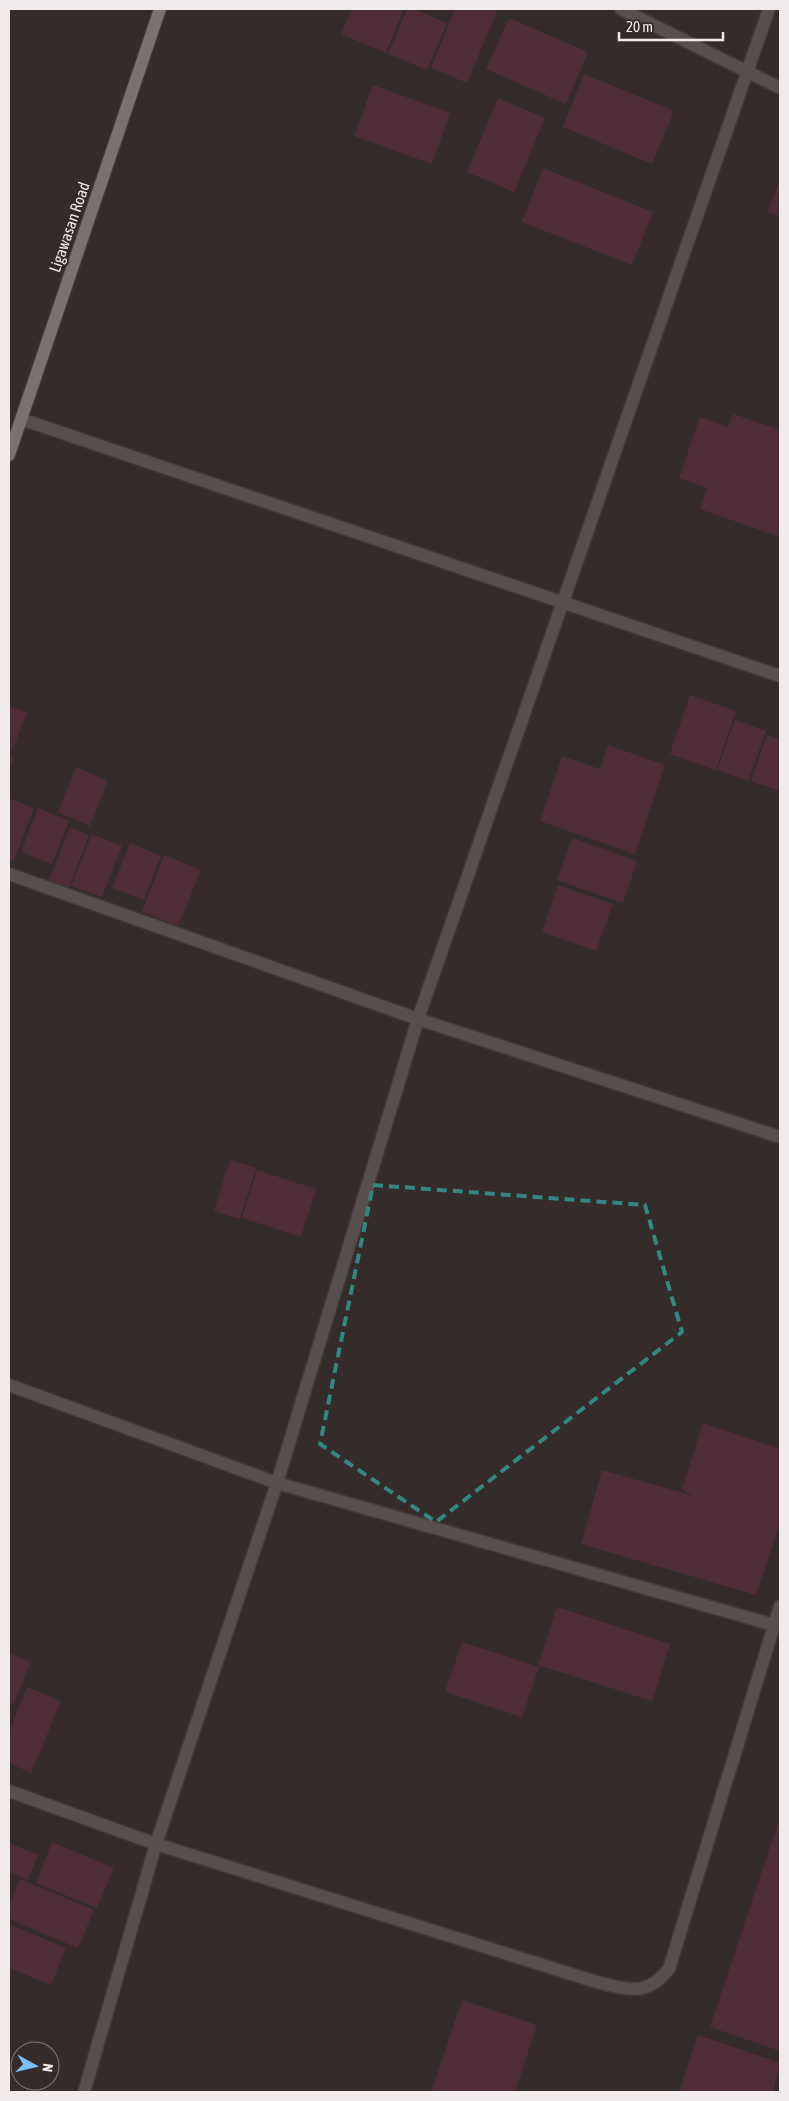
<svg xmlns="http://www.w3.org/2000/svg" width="789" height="2101" font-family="'Asap Condensed',sans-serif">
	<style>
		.building { fill: #6e2f4a }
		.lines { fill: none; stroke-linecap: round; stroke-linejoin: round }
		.minor-casing { stroke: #4e4645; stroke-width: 15 }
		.major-casing { stroke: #4e4645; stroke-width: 15 }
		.minor { stroke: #7e7b78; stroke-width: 12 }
		.major { stroke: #d0c8c4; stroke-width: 12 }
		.marked { fill: none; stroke: #318881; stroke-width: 4; stroke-dasharray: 10 6; stroke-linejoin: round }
		.labels { text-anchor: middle; stroke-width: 4; stroke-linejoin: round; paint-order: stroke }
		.street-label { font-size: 16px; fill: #f1ebeb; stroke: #342b2a }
	</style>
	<rect width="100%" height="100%" fill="#342b2a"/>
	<path class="building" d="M352 9H404L386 53 341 34Z
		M407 9H412L447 23 427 70 388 54Z
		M455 9H498L467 83 431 68Z
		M509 18 588 52 566 104 486 69Z
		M584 74 674 111 652 164 563 127Z
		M373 85 450 113 432 164 354 136Z
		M498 98 545 118 514 192 467 172Z
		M543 168 653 212 632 265 522 222Z
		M780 179V216L768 212Z
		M733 414 780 430V537L700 509 707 488 679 478 700 417 728 427Z
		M690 695 736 711 716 770 670 754Z
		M9 706 27 713 11 753 9 752Z
		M735 720 766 731 748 781 717 770Z
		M767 735 780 739V791L751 781Z
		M608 745 665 765 635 854 540 821 562 756 600 769Z
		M9 754 14 756 9 770Z
		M76 767 108 781 90 826 58 812Z
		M9 798 34 808 13 862 9 860Z
		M38 808 69 821 52 864 21 852Z
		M70 827 89 835 69 888 49 880Z
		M92 834 122 846 102 897 71 886Z
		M572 838 637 861 623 903 557 880Z
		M130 843 161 856 144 900 112 888Z
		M164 855 201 870 178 926 142 911Z
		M558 885 613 904 596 951 542 932Z
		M230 1160 256 1168 240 1219 214 1211Z
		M257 1170 316 1189 301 1237 242 1218Z
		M703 1423 780 1449V1523L756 1595 581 1544 602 1470 694 1496 682 1489Z
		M557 1607 670 1644 652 1701 538 1665Z
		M462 1642 539 1667 522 1717 445 1692Z
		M9 1653 31 1662 13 1705 9 1704Z
		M27 1687 61 1701 31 1773 9 1763V1732Z
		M780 1817V2051L710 2027Z
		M52 1842 114 1868 97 1908 36 1883Z
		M9 1843 38 1855 28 1880 9 1872Z
		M20 1879 94 1910 78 1948 9 1919V1906Z
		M9 1924 66 1948 51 1985 9 1968Z
		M462 2000 537 2025 515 2092H431Z
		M698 2035 780 2063 773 2092H679Z"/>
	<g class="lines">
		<g class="minor-casing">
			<path id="minor" d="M621 9 780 88
				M21 419 780 676
				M9 874 418 1019 780 1137
				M9 1385 277 1483 774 1625
				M9 1791 156 1844 600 1983C631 1990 647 1996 669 1969L780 1606
				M84 2092 156 1844 277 1483 418 1019 769 9"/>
		</g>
		<g class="major-casing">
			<path id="major" d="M9 455 160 9"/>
		</g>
		<use href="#minor" class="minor"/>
		<use href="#major" class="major"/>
	</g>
	<path d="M0 0H789V2101H0ZM373 1185 645 1205 682 1332 436 1522 320 1444Z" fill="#342b2a" fill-opacity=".55" fill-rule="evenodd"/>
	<path class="marked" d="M373 1185 645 1205 682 1332 436 1522 320 1444Z"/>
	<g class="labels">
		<g class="street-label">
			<text transform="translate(69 227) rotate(-71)" y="6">Ligawasan Road</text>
		</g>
	</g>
	<rect width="789" height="2101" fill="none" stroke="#f1ebeb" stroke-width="20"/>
	<g transform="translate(35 2066) rotate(98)"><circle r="24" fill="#342b2a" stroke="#807877"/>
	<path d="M0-4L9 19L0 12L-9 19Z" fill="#7abff8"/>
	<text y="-8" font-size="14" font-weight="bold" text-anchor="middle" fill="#f1ebeb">N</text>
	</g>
	<path d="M619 32v8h104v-8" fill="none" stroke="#f1ebeb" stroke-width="2.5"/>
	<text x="626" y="32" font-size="15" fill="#f1ebeb" stroke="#342b2a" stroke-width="4" paint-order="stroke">20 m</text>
</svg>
